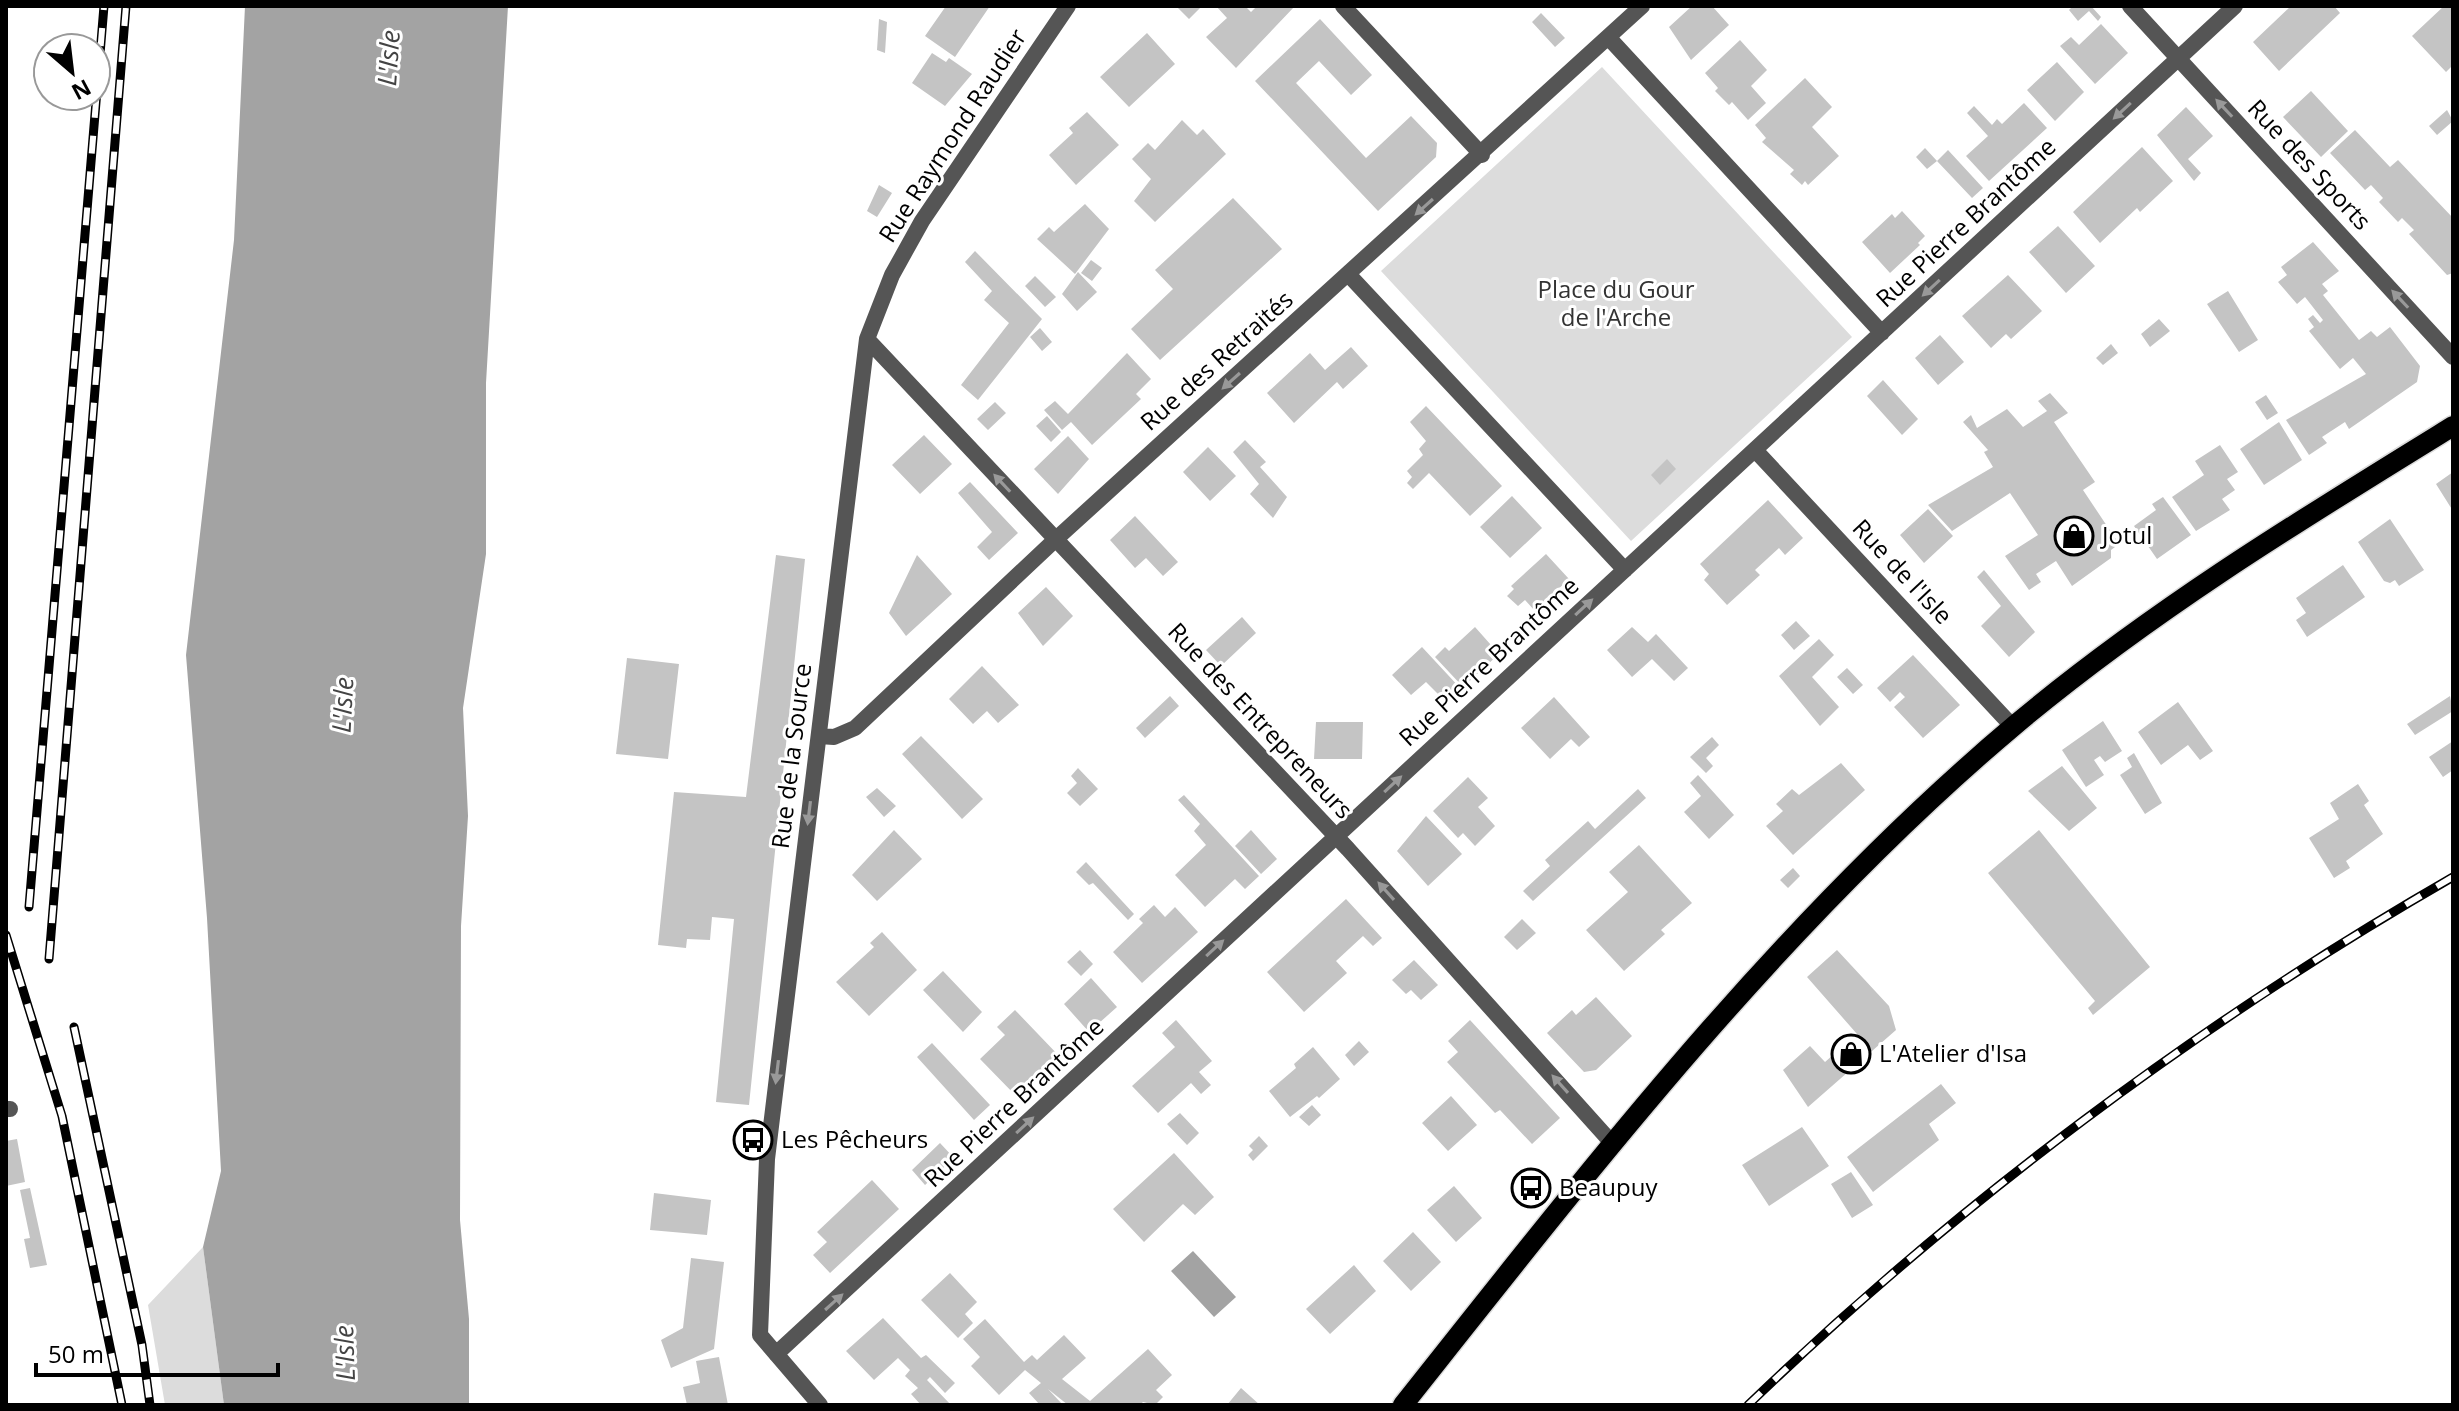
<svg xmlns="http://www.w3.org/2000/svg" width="2459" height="1411" font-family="'Open Sans',sans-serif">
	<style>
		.green { fill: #dcdcdc }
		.water { fill: #a3a3a3 }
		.building { fill: #c4c4c4 }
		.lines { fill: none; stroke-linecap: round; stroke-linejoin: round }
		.primary-casing { stroke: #dbdbdb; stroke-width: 23 }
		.street { stroke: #555; stroke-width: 16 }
		.primary { stroke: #000; stroke-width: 20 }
		.rail-casing { stroke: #000; stroke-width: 9 }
		.rail { stroke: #fff; stroke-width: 6; stroke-dasharray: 18; stroke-linecap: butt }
		.oneway { fill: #999 }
		.labels { text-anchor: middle; stroke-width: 6; stroke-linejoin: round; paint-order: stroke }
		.street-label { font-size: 24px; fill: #000; stroke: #fff }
		.park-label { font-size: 24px; fill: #333; stroke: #fff }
		.poi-label { font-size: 24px; fill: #000; stroke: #fff; text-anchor: start }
		.water-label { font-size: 26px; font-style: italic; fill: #444; stroke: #fff }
	</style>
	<rect width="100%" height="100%" fill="#fff"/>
	<path class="green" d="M1602 67 1852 337 1631 541 1381 271Z
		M203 1247 224 1405H165L148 1305Z"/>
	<path class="water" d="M245 6H508L486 383V554L463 708 468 816 461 926 460 1220 469 1319V1405H224L203 1247 221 1171 207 918 186 655 234 240Z
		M1193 1251 1236 1297 1214 1317 1171 1271Z"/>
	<path class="building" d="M946 6H990L955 57 925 36Z
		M1176 6H1202L1189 19Z
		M1216 6H1245L1251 12 1257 6H1295L1236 68 1206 37 1227 18Z
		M1692 6H1712L1729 25 1691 60 1669 27Z
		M2073 6H2091L2101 17 2098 21 2089 11 2078 21 2069 10Z
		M2291 6H2334L2340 13 2279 71 2253 42Z
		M2444 6H2453V65L2446 72 2412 36Z
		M1541 13 1565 38 1555 47 1532 22Z
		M879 19 887 22 885 53 877 50Z
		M1320 19 1372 75 1351 95 1319 61 1296 83 1366 158 1411 116 1437 143 1436 157 1378 211 1255 81Z
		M2101 24 2128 53 2095 84 2060 46 2071 37 2079 45Z
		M1147 33 1175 64 1129 107 1100 77Z
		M1740 40 1767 70 1751 86 1766 103 1748 120 1732 102 1729 105 1715 91 1718 88 1705 73Z
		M932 53 946 62 949 58 972 74 945 106 912 83Z
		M2057 62 2084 92 2055 121 2027 90Z
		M1805 78 1832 107 1812 127 1839 156 1808 185 1805 181 1802 185 1790 174 1794 170 1762 142 1766 138 1755 125Z
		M2311 91 2348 131 2321 157 2283 117Z
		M2024 103 2047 128 1989 181 1966 156 1988 136 1967 113 1974 106 1992 125 1997 119 2002 124Z
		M2186 107 2213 136 2188 159 2201 173 2194 181 2157 135Z
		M2447 110 2453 121 2437 135 2429 126Z
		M1087 112 1119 145 1076 185 1049 155 1073 133 1069 128Z
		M1182 120 1197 135 1203 129 1226 154 1155 222 1134 201 1151 179 1132 159 1148 143 1155 150Z
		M2355 130 2390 167 2398 160 2453 218V273L2447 275 2409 234 2414 230 2402 218 2398 222 2379 202 2383 198 2371 185 2365 190 2330 153Z
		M2142 147 2173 181 2140 212 2137 208 2100 243 2073 212Z
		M1925 148 1937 161 1927 169 1916 157Z
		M1948 150 1983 188 1972 198 1937 161Z
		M879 185 892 193 877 217 867 211Z
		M1233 198 1282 249 1160 360 1131 329 1173 289 1155 270Z
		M1085 204 1109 229 1075 274 1037 239 1049 227 1054 232Z
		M1902 211 1925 236 1918 243 1920 245 1890 273 1862 242 1892 214 1895 218Z
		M2058 226 2095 266 2066 293 2029 252Z
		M2313 242 2339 271 2322 284 2328 291 2323 295 2359 340 2371 331 2377 337 2390 327 2420 366 2417 382 2349 429 2345 422 2322 437 2327 443 2309 455 2286 420 2366 374 2353 358 2340 369 2309 331 2314 327 2308 319 2313 315 2320 323 2323 320 2305 297 2297 304 2278 282 2287 275 2281 267Z
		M975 251 1042 319 978 400 961 385 1009 323 984 300 992 291 965 262Z
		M1091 260 1102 268 1092 281 1081 273Z
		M1078 272 1097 292 1077 311 1062 294Z
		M2008 275 2042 311 2011 339 2006 334 1991 348 1962 316Z
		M1035 276 1056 297 1045 307 1025 286Z
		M2228 291 2258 340 2239 352 2207 304Z
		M2159 319 2170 331 2150 347 2141 334Z
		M1040 328 1052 342 1042 351 1030 337Z
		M1940 335 1964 362 1938 385 1915 358Z
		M2111 344 2118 353 2103 365 2096 358Z
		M1351 347 1368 366 1343 389 1337 382 1294 423 1267 393 1310 353 1325 370Z
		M1127 353 1151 379 1136 394 1141 399 1092 445 1071 422 1062 430 1044 410 1055 401 1068 414Z
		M1883 380 1918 419 1902 435 1867 396Z
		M2050 393 2068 413 2054 422 2095 482 2083 490 2119 544 2111 550V558L2072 586 2056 561 2036 574 2041 582 2029 590 2005 556 2038 535 2010 493 1952 531 1928 505 1993 467 1984 452 1988 450 1963 422 1971 415 1977 428 2007 409 2023 427 2047 411 2038 401Z
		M2266 395 2278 413 2267 420 2255 402Z
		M995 402 1006 413 988 430 977 419Z
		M1426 406 1502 486 1470 516 1429 473 1413 489 1407 483 1412 477 1407 471 1423 455 1419 449 1426 441 1410 422Z
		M1047 416 1061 432 1051 442 1036 426Z
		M2279 422 2302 460 2264 485 2240 449Z
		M924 435 952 464 920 494 892 465Z
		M1068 436 1089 459 1058 494 1034 469Z
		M1245 440 1266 462 1260 467 1287 497 1273 518 1250 494 1259 484 1233 452Z
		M2220 445 2238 472 2227 479 2235 490 2222 499 2230 510 2196 531 2172 497 2204 475 2195 461Z
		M1208 447 1236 476 1210 501 1183 472Z
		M1667 459 1676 469 1660 485 1651 475Z
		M2453 472V511L2436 484Z
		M970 482 1018 533 989 560 977 547 992 532 958 493Z
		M1512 496 1542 528 1510 558 1480 527Z
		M2163 497 2191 535 2157 559 2134 526 2156 510 2152 504Z
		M1768 500 1803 538 1785 555 1779 548 1755 570 1760 575 1727 605 1704 580 1709 574 1700 564Z
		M1928 509 1953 536 1924 563 1900 535Z
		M1135 516 1178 562 1163 576 1146 558 1135 568 1110 540Z
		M2390 519 2424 570 2399 586 2395 580 2390 583 2384 581 2358 542Z
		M1546 554 1569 579 1535 611 1525 600 1518 606 1507 596 1514 589 1511 586Z
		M776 555 805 559 749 1105 716 1102 734 919 712 917 710 940 687 939 686 948 658 945 674 792 746 797Z
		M917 555 952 594 906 636 889 613Z
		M2343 565 2365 597 2307 637 2296 620 2306 613 2296 598Z
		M1984 570 2035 632 2009 657 1981 626 2001 606 1977 577Z
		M1046 587 1073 616 1043 646 1018 613Z
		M1242 617 1256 633 1221 666 1206 650Z
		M1796 621 1810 636 1794 650 1781 635Z
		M1475 627 1499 654 1463 687 1435 657 1445 647 1449 651Z
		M1632 627 1648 642 1656 634 1688 668 1674 681 1652 659 1632 677 1607 650Z
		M1819 639 1834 655 1812 677 1839 707 1820 726 1779 676Z
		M1422 647 1461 689 1446 702 1426 682 1411 695 1392 675Z
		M1913 655 1960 705 1923 738 1894 707 1905 697 1900 692 1890 702 1877 688Z
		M627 658 679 664 668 759 616 754Z
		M982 666 1019 705 998 723 987 711 973 724 949 699Z
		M1847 668 1863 685 1853 694 1837 677Z
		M1170 696 1179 706 1145 738 1136 728Z
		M2450 696 2453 711 2415 735 2407 724Z
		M1554 697 1590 737 1579 747 1571 739 1550 759 1521 728Z
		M2178 702 2213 751 2200 760 2188 745 2161 765 2138 732Z
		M2103 721 2122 751 2105 762 2100 756 2094 760 2104 775 2086 787 2062 750Z
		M1316 722H1363L1362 759H1314Z
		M921 736 983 799 962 819 902 754Z
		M1712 737 1719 745 1706 758 1713 766 1706 773 1690 757Z
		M2453 741V770L2443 777 2429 757Z
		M2134 753 2162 803 2145 814 2120 775 2132 767 2127 758Z
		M1841 763 1865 790 1793 855 1766 826 1783 811 1776 804 1792 789 1799 795Z
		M2062 766 2097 808 2069 831 2028 791Z
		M1078 768 1098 789 1080 806 1067 793 1077 783 1071 776Z
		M1698 775 1734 815 1709 839 1684 812 1701 796 1690 783Z
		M1468 777 1488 798 1478 807 1495 826 1475 846 1463 833 1458 838 1433 811Z
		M2358 784 2369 801 2364 805 2383 834 2346 861 2350 868 2334 878 2309 838 2339 819 2330 803Z
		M877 788 896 806 884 817 866 797Z
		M1638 789 1646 798 1533 901 1523 891 1550 866 1545 860 1588 821 1595 829Z
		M1184 795 1259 876 1245 889 1235 879 1205 907 1175 875 1206 845 1194 831 1200 824 1178 800Z
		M1426 816 1462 854 1428 886 1397 851Z
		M894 830 922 859 877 901 852 875Z
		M1251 830 1277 859 1261 874 1235 846Z
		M2039 830 2150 967 2093 1015 2088 1008 2095 1001 1988 873Z
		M1639 845 1692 903 1661 930 1665 934 1624 971 1586 930 1628 892 1609 872Z
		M1086 862 1134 914 1128 920 1093 883 1089 885 1076 872Z
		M1793 868 1800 876 1788 888 1780 880Z
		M1346 899 1382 938 1373 946 1363 936 1336 961 1347 973 1304 1012 1267 972Z
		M1154 905 1165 917 1175 907 1198 932 1142 983 1113 952 1143 923 1139 919Z
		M1522 919 1536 933 1517 950 1504 937Z
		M882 932 917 970 869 1016 836 982 874 947 870 943Z
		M1080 950 1093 964 1081 976 1067 962Z
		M1837 950 1889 1006 1896 1030 1808 1107 1783 1070 1810 1046 1825 1062 1857 1034 1807 977Z
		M1414 960 1438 985 1421 1000 1411 990 1406 994 1392 980Z
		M943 971 982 1012 963 1032 923 990Z
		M1091 978 1117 1007 1089 1032 1064 1004Z
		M1596 997 1632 1036 1596 1070 1584 1072 1547 1033 1572 1010 1576 1015Z
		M1015 1010 1061 1058 1018 1098 980 1059 1005 1035 997 1027Z
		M1176 1020 1212 1061 1199 1072 1211 1085 1201 1094 1191 1083 1158 1113 1132 1086 1175 1047 1162 1033Z
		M1470 1020 1560 1118 1532 1144 1500 1110 1495 1113 1447 1062 1458 1052 1448 1041Z
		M1359 1041 1369 1052 1354 1066 1345 1055Z
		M932 1043 990 1105 974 1120 917 1057Z
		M1313 1047 1340 1079 1319 1098 1317 1096 1290 1117 1269 1091 1296 1068 1294 1064Z
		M1941 1084 1956 1103 1929 1124 1939 1140 1873 1192 1847 1157Z
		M1451 1096 1477 1125 1448 1151 1422 1123Z
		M1312 1105 1321 1115 1309 1126 1299 1117Z
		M1180 1113 1199 1133 1187 1145 1167 1124Z
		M1802 1127 1829 1166 1769 1206 1742 1165Z
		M1259 1136 1268 1146 1253 1161 1248 1155 1253 1150 1249 1146Z
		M17 1139 25 1182 6 1186V1141Z
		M940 1143 954 1158 925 1185 912 1170Z
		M1174 1153 1214 1197 1195 1215 1183 1204 1144 1242 1113 1209Z
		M1851 1172 1873 1205 1852 1218 1831 1184Z
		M872 1180 899 1209 830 1273 813 1255 827 1242 817 1232Z
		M1454 1186 1482 1218 1456 1242 1427 1210Z
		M30 1188 47 1265 30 1268 24 1239 30 1238 20 1190Z
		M654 1193 711 1200 707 1235 650 1230Z
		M1413 1232 1441 1262 1411 1291 1383 1261Z
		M691 1258 724 1262 714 1349 671 1368 661 1340 683 1328Z
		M1354 1265 1376 1291 1330 1334 1306 1309Z
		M950 1273 977 1302 965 1314 973 1323 958 1338 921 1300Z
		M883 1318 921 1358 926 1355 955 1383 945 1393 930 1377 927 1380 951 1405H921L911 1394 918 1388 905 1376 910 1370 898 1358 874 1380 846 1351Z
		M985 1319 1024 1362 1032 1355 1037 1360 1064 1335 1086 1358 1062 1379 1090 1401 1148 1349 1172 1375 1156 1390 1163 1397 1155 1405 1143 1402 1140 1405H1068L1048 1389 1063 1405H1040L1029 1393 1041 1383 1025 1370 999 1395 971 1366 980 1357 963 1339Z
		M719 1357 728 1405H687L683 1387 700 1383 696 1361Z
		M1241 1388 1260 1405H1227Z"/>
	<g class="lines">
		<g class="primary-casing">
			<path id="primary" d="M1403 1405C1592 1167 1781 922 2015 725 2151 611 2302 519 2453 426"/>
		</g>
		<path class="street" d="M1343 6 1482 155
			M2130 6 2453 357
			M1608 37 1882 333
			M1348 274 1625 570
			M867 339 1348 849 1612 1143
			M1755 450 2013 727
			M819 736 834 737 855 728 1056 539 1642 6
			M6 1109H10
			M776 1354 2235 6
			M820 1405 760 1335 767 1159 867 339 892 275 922 221 1068 6"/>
		<use href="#primary" class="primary"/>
		<g class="rail-casing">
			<path id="rail" d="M29 907 104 6
				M6 935 62 1116 122 1405
				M49 959 126 6
				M74 1027 142 1345 150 1405
				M1748 1405C1959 1202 2199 1023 2453 877"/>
		</g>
		<use href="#rail" class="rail"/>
	</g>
	<defs><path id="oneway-solid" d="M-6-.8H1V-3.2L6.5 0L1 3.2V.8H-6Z" transform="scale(2)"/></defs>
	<g class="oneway">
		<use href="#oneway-solid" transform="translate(2224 108) rotate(-133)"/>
		<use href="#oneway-solid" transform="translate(2122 111) rotate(137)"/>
		<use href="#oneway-solid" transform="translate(1424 207) rotate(138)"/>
		<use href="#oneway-solid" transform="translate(1931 288) rotate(137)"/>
		<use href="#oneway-solid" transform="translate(2400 299) rotate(-133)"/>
		<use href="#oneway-solid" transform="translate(1231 381) rotate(138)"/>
		<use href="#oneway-solid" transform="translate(1002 483) rotate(-133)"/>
		<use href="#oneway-solid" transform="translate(1584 607) rotate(-43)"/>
		<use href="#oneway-solid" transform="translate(1393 784) rotate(-43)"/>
		<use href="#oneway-solid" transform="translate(809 813) rotate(97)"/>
		<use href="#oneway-solid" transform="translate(1386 891) rotate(-132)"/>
		<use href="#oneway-solid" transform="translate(1215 948) rotate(-43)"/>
		<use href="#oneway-solid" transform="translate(777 1072) rotate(97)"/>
		<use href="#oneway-solid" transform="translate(1560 1084) rotate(-132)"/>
		<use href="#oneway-solid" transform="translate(1025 1125) rotate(-43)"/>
		<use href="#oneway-solid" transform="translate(834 1302) rotate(-42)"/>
	</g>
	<defs>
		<g id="shop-ring" transform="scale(2)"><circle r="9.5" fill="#fff" stroke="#000" stroke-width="1.5"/><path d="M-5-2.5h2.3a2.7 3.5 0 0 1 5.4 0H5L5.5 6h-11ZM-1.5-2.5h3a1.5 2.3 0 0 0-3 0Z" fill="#000"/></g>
		<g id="bus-ring" transform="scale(2)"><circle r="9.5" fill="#fff" stroke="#000" stroke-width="1.5"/><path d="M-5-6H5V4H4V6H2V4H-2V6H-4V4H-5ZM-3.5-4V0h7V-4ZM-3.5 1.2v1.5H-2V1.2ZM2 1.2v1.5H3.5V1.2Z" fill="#000"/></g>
	</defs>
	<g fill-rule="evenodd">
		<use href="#shop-ring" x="2074" y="536"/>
		<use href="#shop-ring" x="1851" y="1054"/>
		<use href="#bus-ring" x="753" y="1140"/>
		<use href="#bus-ring" x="1531" y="1188"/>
	</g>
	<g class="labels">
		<g class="street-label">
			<text transform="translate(953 136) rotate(-57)" y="8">Rue Raymond Raudier</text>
			<text transform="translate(2309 165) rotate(47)" y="8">Rue des Sports</text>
			<text transform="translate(1966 223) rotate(-43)" y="8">Rue Pierre Brantôme</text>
			<text transform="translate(1217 361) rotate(-42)" y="8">Rue des Retraités</text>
			<text transform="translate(1902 572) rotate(47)" y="8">Rue de l'Isle</text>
			<text transform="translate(1489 662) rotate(-43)" y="8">Rue Pierre Brantôme</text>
			<text transform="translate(1260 721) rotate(47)" y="8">Rue des Entrepreneurs</text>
			<text transform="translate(792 756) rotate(-83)" y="8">Rue de la Source</text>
			<text transform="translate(1014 1103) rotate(-43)" y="8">Rue Pierre Brantôme</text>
		</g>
		<g class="park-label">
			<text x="1616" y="298">Place du Gour<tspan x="1616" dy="28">de l'Arche</tspan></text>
		</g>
		<g class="poi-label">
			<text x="2102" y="544">Jotul</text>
			<text x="1879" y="1062">L'Atelier d'Isa</text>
			<text x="781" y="1148">Les Pêcheurs</text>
			<text x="1559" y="1196">Beaupuy</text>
		</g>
		<g class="water-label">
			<text transform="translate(389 58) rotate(-86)" y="9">L'Isle</text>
			<text transform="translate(343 705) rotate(-87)" y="9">L'Isle</text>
			<text transform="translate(345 1353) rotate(-92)" y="9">L'Isle</text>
		</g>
	</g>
	<rect width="2459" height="1411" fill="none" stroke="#000000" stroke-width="16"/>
	<g transform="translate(72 72) rotate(152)"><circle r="38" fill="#ffffff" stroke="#999999" stroke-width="2"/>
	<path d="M0-6L14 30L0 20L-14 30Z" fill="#000000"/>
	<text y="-12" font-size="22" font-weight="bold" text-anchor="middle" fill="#000000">N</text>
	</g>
	<path d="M36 1363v12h242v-12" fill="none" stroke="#000000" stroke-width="4"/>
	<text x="48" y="1363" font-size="24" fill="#000000" stroke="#ffffff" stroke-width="6" paint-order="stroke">50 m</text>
</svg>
